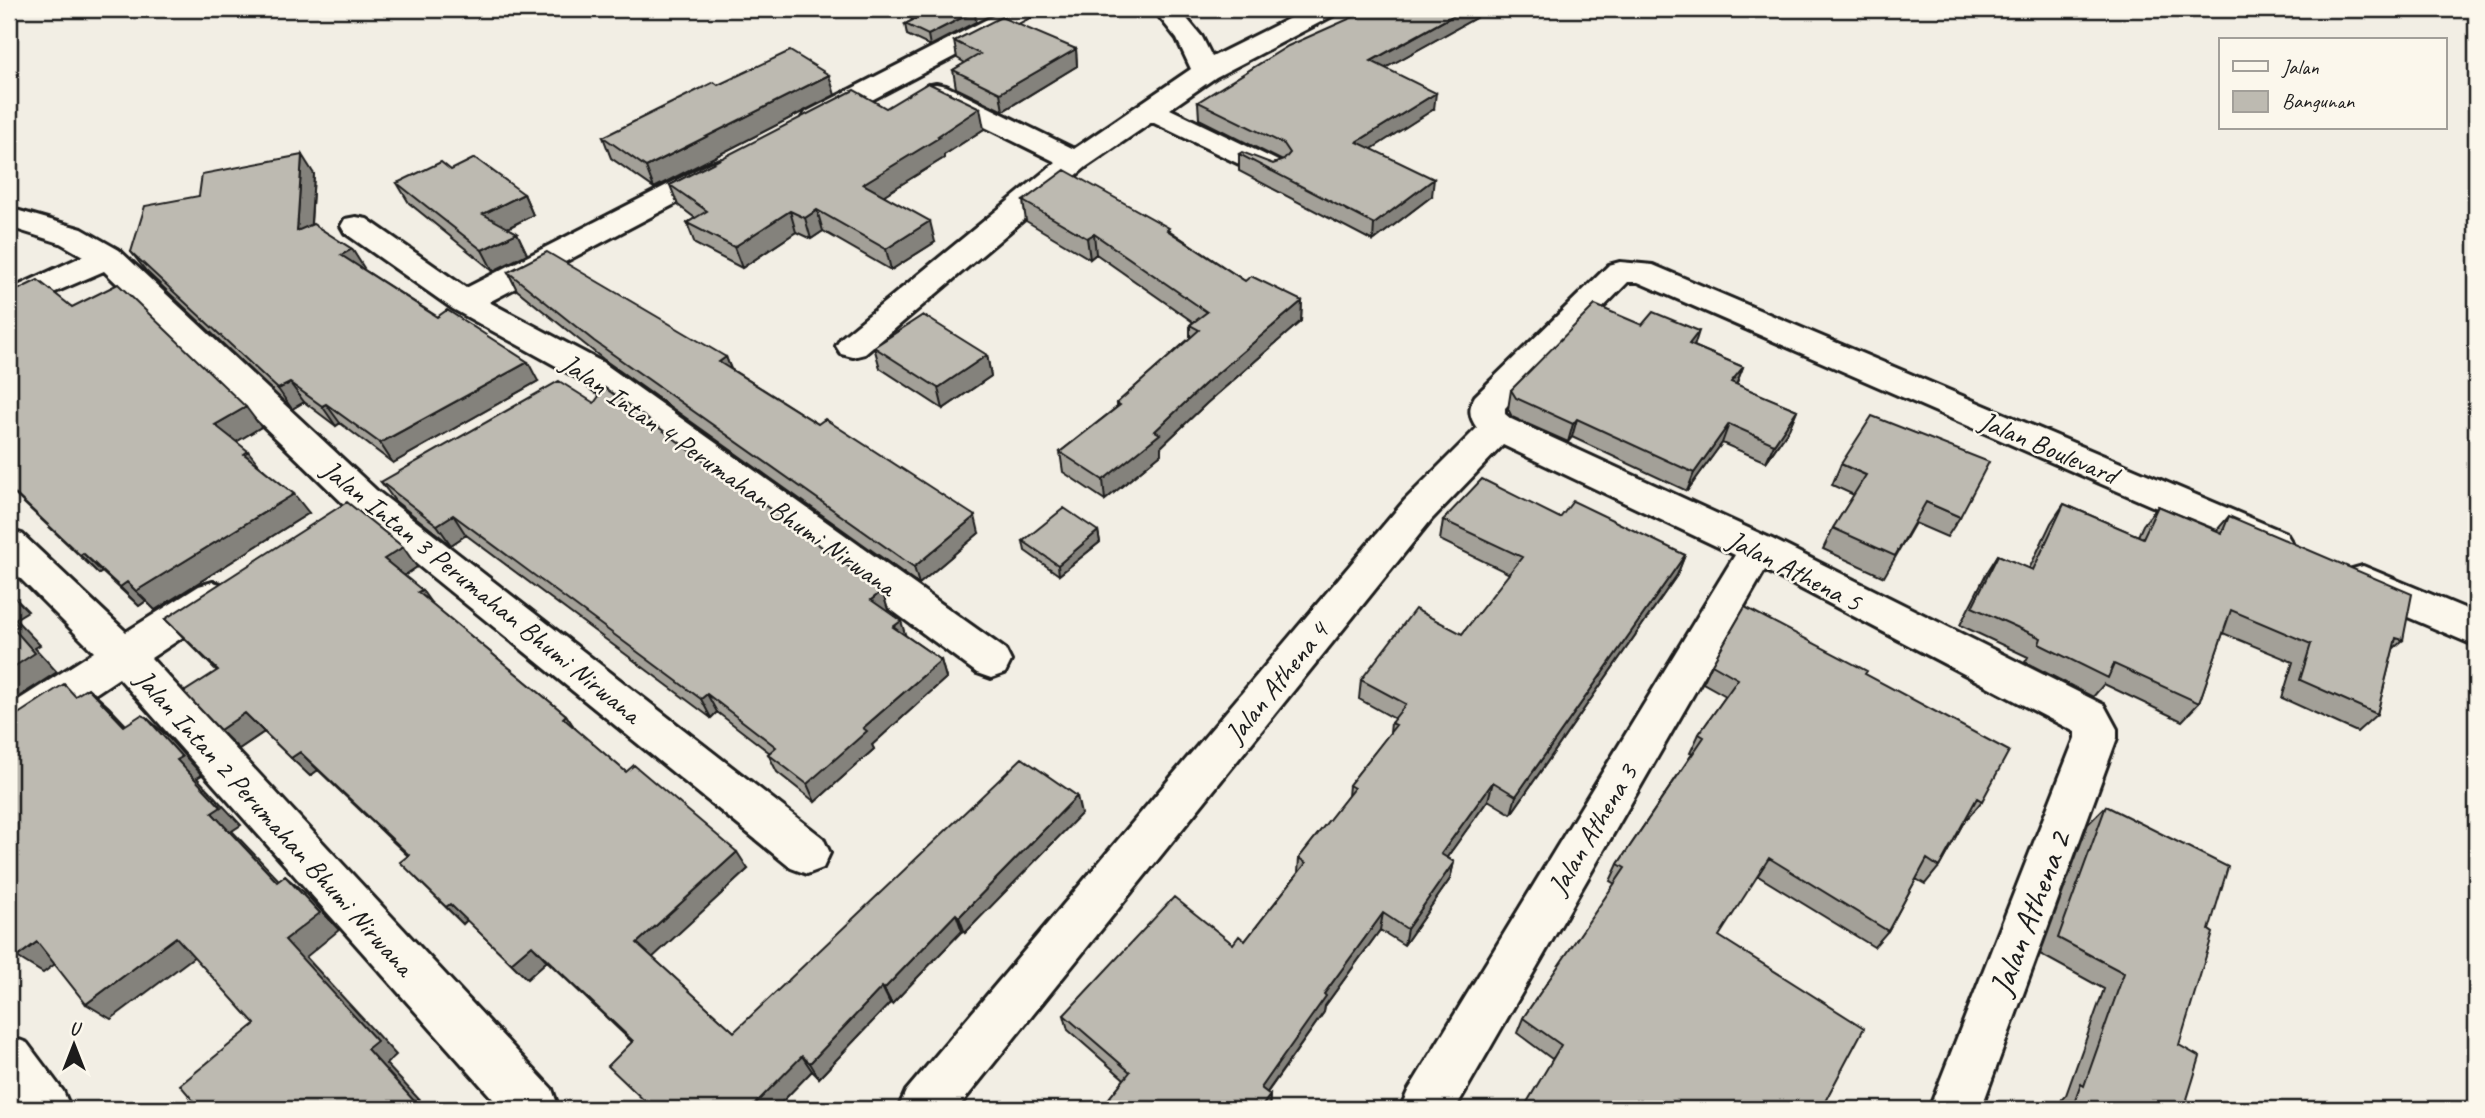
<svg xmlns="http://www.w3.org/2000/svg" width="2485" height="1118" font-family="Caveat,sans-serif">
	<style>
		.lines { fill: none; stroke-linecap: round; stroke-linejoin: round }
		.street-casing { stroke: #1c1c1c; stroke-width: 6 }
		.street { fill: #fbf7ec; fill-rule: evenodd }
		.wall { fill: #a3a098; stroke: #1c1c1c; stroke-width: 2 }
		.shaded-wall { fill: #84827c; stroke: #1c1c1c; stroke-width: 2 }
		.building { fill: #bdbab1; stroke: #1c1c1c; stroke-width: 2 }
		.labels { text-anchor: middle; stroke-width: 5; stroke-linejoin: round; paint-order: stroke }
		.street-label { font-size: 28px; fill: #1c1c1c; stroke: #fbf7ec }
		.near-street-label { font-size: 33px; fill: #1c1c1c; stroke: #fbf7ec }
	</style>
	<rect width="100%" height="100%" fill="#f2eee4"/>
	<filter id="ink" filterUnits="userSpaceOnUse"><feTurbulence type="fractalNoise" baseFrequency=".0143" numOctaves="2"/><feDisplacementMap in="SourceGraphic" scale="14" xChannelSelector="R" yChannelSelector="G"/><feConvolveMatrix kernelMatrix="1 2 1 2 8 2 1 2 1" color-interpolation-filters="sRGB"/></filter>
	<g filter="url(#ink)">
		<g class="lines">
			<g class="street-casing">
				<path id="street" d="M1007 9H1039L1035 14 826 124 816 126 806 124 802 118 806 112Z
					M1153 9H1179L1202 37 1212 57 1308 9H1340L1336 14 1216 77 1170 109 1282 163 1287 169 1282 175 1272 178 1262 175 1152 122 1086 167 865 354 853 357 841 354 836 346 841 338 1056 162 926 98 922 92 926 86 936 84 946 86 1074 149 1191 69 1177 39Z
					M720 160 730 163 735 169 730 175 489 302 602 362 1005 649 1011 661 1005 673 991 678 977 673 578 378 453 309 345 233 341 226 345 219 356 217 367 219 466 288 710 163Z
					M9 208 82 229 119 250 376 490 823 838 830 853 823 868 807 874 791 868 350 510 104 271 9 312V290L83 256 60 243 9 227Z
					M1620 262 1653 265 2286 533 2292 543 2286 553 2273 557 2260 553 1638 282H1628L1505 408V414L1511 419 1772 539 2104 705 2117 729V738L1981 1109H1929L2075 738V732L1765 570 1455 1109H1400L1408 1091 1735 555 1503 445 1431 520 957 1109H898L906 1091 1405 500 1477 428C1469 417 1468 408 1475 396L1609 265Z
					M9 530 22 534 126 632 199 586 213 582 227 586 233 597 227 608 151 658 552 1089 559 1109H502L119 678 24 741 9 746V706L94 652 9 567Z
					M2363 566 2476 613V646L2349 592 2343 581 2349 570Z
					M9 1036 27 1043 63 1091 71 1109H14L9 1103Z"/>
			</g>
			<use href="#street" class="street"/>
		</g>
		<path class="wall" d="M898 9H969L976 22 930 46 907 35 905 24 913 20Z
			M1477 17 1385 68 1434 109 1371 149 1432 196 1373 241 1239 171V154L1273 164 1283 161 1199 119 1198 102Z
			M954 41 1076 49 1077 66 1003 111 956 88 953 70 965 63 957 58Z
			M835 95 654 188 611 158 603 137Z
			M886 108 984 129 944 155V158L884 195 935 242 891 270 823 231 811 239 796 232 742 268 695 244 687 223 695 218 678 205 670 185Z
			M451 170 524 194 533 215 508 228 517 233 527 254 493 271 409 203 397 183Z
			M314 174 311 225 352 249 363 269 538 381 393 463 340 423 336 426 304 402 292 409 146 271 131 252 199 196Z
			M1023 201 1170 231 1245 281 1302 301 1301 321 1207 403 1161 447V454L1105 500 1063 472 1060 452 1117 407V403L1190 338V325L1193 322 1096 254 1090 259 1026 221Z
			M508 272 726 357 731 369 818 424 979 533 919 584 603 359 517 290Z
			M72 307 261 427 236 442 261 467 309 513 155 610 146 601 139 606 102 572 99 574 9 489Z
			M1694 346 1743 367 1736 385 1797 410 1789 429 1766 462 1722 443 1687 491 1572 437 1568 442 1512 417 1508 409 1511 390Z
			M874 347 987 355 991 376 943 409 880 368Z
			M1841 464 1960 517 1947 537 1915 523 1884 577 1823 549 1833 528 1854 495 1832 485Z
			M381 482 882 591 888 610 887 611 905 635 941 660 946 678 872 745 874 749 815 802 777 772 768 754 770 753 717 712 711 718 466 535 451 545 395 501Z
			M2064 504 2138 536 2143 525 2158 506 2217 530 2229 516 2403 640 2393 649 2377 714 2357 732 2282 698 2293 662 2223 633 2199 703 2182 721 2104 684 2093 697 2025 662 2028 657 1960 625 1986 574 1998 555 2029 569 2051 523Z
			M1560 518 1685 555 1677 575 1511 814 1488 800 1447 857 1454 862 1450 879 1404 945 1380 930 1325 1006 1324 1012 1267 1093 1270 1095 1269 1109H1107L1106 1102 1124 1079 1068 1030 1064 1015 1233 944 1245 941 1298 873 1299 858 1348 796 1349 785 1390 733 1391 723 1395 719 1359 699 1361 680 1462 634 1510 574 1440 540 1443 520Z
			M1098 531 1100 542 1059 575 1025 551 1023 541Z
			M417 567 404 576 431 603 566 715 575 729 626 772 748 869 652 957 734 1032 1081 814 965 933 962 931 892 1004 890 1003 819 1078 812 1071 775 1109H652L632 1042 547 961 527 979 467 920 463 924 417 879 408 856 318 770 310 776 264 732 239 749 217 671 165 619Z
			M1712 664 1865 674 1982 801 1967 819 1966 818 1939 867 1925 884 1916 879 1888 931 1874 947 1758 876 1552 1059 1517 1033 1523 1018 1615 884 1610 881 1618 864 1692 754 1690 753 1699 734 1726 696 1703 683Z
			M2106 806 2209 930 2179 1045 2184 1109H2058L2062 1099 2066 1095 2104 989 2040 954 2088 824Z"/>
		<path class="shaded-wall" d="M917 9H957L920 26Z
			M1465 9H1478L1477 17 1369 77 1371 61Z
			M975 11 976 22 930 46 928 35Z
			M1076 49 1077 66 1003 111 1000 93Z
			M829 75 835 95 654 188 646 167Z
			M1436 93 1434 109 1356 159 1357 142Z
			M980 108 984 129 944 155V158L868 205 863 184Z
			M302 155 314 174 309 251 297 231Z
			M1434 179 1432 196 1373 241 1374 224Z
			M524 194 533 215 493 235 483 214Z
			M817 210 823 231 811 239 805 218Z
			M790 211 796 232 742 268 734 247Z
			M930 221 935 242 891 270 886 249Z
			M517 233 527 254 493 271 482 250Z
			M1094 234 1096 254 1090 259 1087 238Z
			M352 249 364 268 353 274 341 255Z
			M1302 301 1301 321 1207 403 1161 447V454L1105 500 1103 480 1206 383Z
			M1699 331 1693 350 1689 344Z
			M987 355 991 376 943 409 938 388Z
			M726 357 733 375 719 362Z
			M528 362 538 381 393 463 380 443Z
			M1743 367 1736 385 1731 382Z
			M290 383 304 402 292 409 278 389Z
			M326 404 340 423 336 426 322 406Z
			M246 407 261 427 231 445 215 425Z
			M1797 410 1789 429 1766 462 1774 444Z
			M1577 419 1572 437 1568 442 1573 424Z
			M1729 424 1722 443 1687 491 1694 473Z
			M248 451 264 471 244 454Z
			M294 494 309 513 155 610 136 591Z
			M453 515 466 535 451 545 437 525Z
			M975 516 979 533 919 584 914 567Z
			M1098 531 1100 542 1059 575 1058 565Z
			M403 547 417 567 399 579 384 559Z
			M83 553 102 572 99 574 80 555Z
			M1685 555 1677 575 1511 814 1516 796Z
			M127 582 146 601 139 606 120 587Z
			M422 590 436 610 418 592Z
			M882 591 888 610 877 619 871 600Z
			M9 592 28 611 15 619 40 645 35 648 57 672 9 703V670L13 628 9 616Z
			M901 621 907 640 893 627Z
			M941 660 946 678 872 745 874 749 815 802 807 784 863 728Z
			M88 688 109 707 145 745 124 726Z
			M707 694 717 712 711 718 701 699Z
			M245 713 264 732 239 749 220 730Z
			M566 715 579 734 563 718Z
			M146 717 167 736 202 775 197 778 241 825 232 831 297 899 277 882 212 813 177 760Z
			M300 752 318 770 310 776 291 758Z
			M1493 782 1488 800 1437 871 1441 854Z
			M1077 796 1081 814 965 933 959 917Z
			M737 852 748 869 650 960 637 943Z
			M1454 862 1450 879 1404 945 1407 929Z
			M285 876 305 893 339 930 306 957 396 1055 386 1064 428 1109H407L367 1049 285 940Z
			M450 904 467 920 463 924 446 907Z
			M1383 913 1380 930 1325 1006 1324 1012 1260 1102 1261 1088 1324 994Z
			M956 914 962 931 892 1004 884 989Z
			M176 937 199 953 111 1019 86 1004Z
			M37 942 63 958 43 973 17 957Z
			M532 945 547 961 527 979 511 963Z
			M882 987 890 1003 819 1078 810 1063Z
			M802 1056 812 1071 775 1109H750Z
			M1270 1095 1269 1109H1260Z"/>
		<path class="building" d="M935 9H969L975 11 928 35 905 24Z
			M1371 9H1465L1371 61 1436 93 1357 142 1434 179 1374 224 1239 154 1242 152 1273 164 1284 160 1290 153 1284 144 1198 102 1288 46Z
			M1001 17 1076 49 1000 93 953 70 980 54 954 41Z
			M790 51 829 75 646 167 603 137 714 82 718 85Z
			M928 83 980 108 938 136 940 137 863 184 930 221 886 249 817 210 805 218 790 211 734 247 687 223 707 211 670 185 854 90 886 108Z
			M302 155 297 231 313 224 352 249 341 255 437 317 447 310 528 362 380 443 326 404 322 406 290 383 278 389 131 252 145 206 199 196 202 174Z
			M475 158 524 194 483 214 517 233 482 250 397 183 441 162 451 170Z
			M1065 170 1169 228 1167 230 1245 281 1251 276 1302 301 1206 383 1155 431 1160 434 1103 480 1060 452 1120 405 1117 403 1199 330 1190 325 1207 312 1094 234 1087 238 1023 201Z
			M547 252 726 357 719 362 818 424 825 419 975 516 914 567 594 341 508 272Z
			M38 280 72 307 118 284 246 407 215 425 248 451 244 454 294 494 136 591 127 582 120 587 83 553 80 555 9 488V294Z
			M1595 305 1642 325 1653 312 1699 331 1689 344 1743 367 1731 382 1797 410 1774 444 1729 424 1694 473 1577 419 1573 424 1516 398 1511 390Z
			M923 315 987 355 938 388 874 347Z
			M559 381 594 403 605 388 882 591 871 600 901 621 893 627 941 660 863 728 867 731 807 784 768 754 776 747 707 694 701 699 453 515 437 525 381 482Z
			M1872 416 1989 462 1960 517 1926 502 1895 556 1833 528 1866 475 1841 464Z
			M1482 479 1560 518 1573 501 1685 555 1516 796 1493 782 1441 854 1454 862 1407 929 1383 913 1324 994 1326 996 1261 1088 1270 1095 1260 1109H1115L1106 1102 1130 1072 1064 1015 1174 897 1233 944 1239 936 1245 941 1306 863 1299 858 1354 788 1349 785 1396 725 1391 723 1406 704 1361 680 1415 609 1462 634 1522 557 1443 520Z
			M347 502 403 547 384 559 422 590 418 592 566 715 563 718 626 772 634 765 737 852 637 943 734 1032 1022 758 1077 796 959 917 956 914 884 989 882 987 810 1063 802 1056 750 1109H653L608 1066 633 1041 532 945 511 963 450 904 446 907 400 862 409 855 300 752 291 758 245 713 220 730 184 692 218 670 165 619Z
			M2064 504 2143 538 2158 506 2222 533 2229 516 2412 594 2403 640 2396 638 2377 714 2300 680 2311 644 2231 610 2199 703 2114 664 2108 678 2039 644 2041 638 1972 607 1998 555 2033 570Z
			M1064 508 1098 531 1058 565 1023 541Z
			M1745 607 1867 671 1865 674 2009 751 1982 801 1977 798 1939 867 1927 859 1888 931 1769 858 1719 936 1864 1028 1821 1109H1523L1561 1045 1523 1018 1625 868 1618 864 1704 737 1699 734 1738 679 1712 664Z
			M9 616 18 626 13 628 35 653 9 670Z
			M64 684 75 696 88 688 124 726 141 715 146 717 182 757 177 760 221 807 212 813 277 882 285 876 320 913 285 940 377 1041 367 1049 415 1102 407 1109H200L180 1085 255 1024 176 937 86 1004 37 942 17 957 9 946V720Z
			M2106 806 2228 867 2209 930 2213 933 2179 1045 2200 1057 2184 1109H2072L2081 1084 2084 1086 2124 973 2058 938Z"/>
	</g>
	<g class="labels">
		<g class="street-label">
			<text transform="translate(2049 447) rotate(23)" y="10">Jalan Boulevard</text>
			<text transform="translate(729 474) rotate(35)" y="10">Jalan Intan 4 Perumahan Bhumi Nirwana</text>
			<text transform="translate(1795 570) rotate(27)" y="10">Jalan Athena 5</text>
			<text transform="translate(482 591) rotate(39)" y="10">Jalan Intan 3 Perumahan Bhumi Nirwana</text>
			<text transform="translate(1276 682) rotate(-51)" y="10">Jalan Athena 4</text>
			<text transform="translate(275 822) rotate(48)" y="10">Jalan Intan 2 Perumahan Bhumi Nirwana</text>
			<text transform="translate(1592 829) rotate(-59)" y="10">Jalan Athena 3</text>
		</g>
		<g class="near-street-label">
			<text transform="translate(2029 913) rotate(-69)" y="12">Jalan Athena 2</text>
		</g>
	</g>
	<rect width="2485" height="1118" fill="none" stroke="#fbf7ec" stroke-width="35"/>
	<rect x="18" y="18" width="2450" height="1083" fill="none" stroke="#1c1c1c" stroke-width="2.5" filter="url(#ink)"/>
	<rect x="2219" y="38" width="228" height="91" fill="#fbf7ec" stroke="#a29f99" stroke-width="2"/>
	<rect x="2233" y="61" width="35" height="10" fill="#fbf7ec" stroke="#a29f99" stroke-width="2"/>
	<text x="2282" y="74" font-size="21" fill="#1c1c1c">Jalan</text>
	<rect x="2233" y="91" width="35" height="21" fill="#bdbab1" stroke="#a29f99" stroke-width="2"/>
	<text x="2282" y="108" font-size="21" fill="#1c1c1c">Bangunan</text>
	<g transform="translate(74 1045)" stroke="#fbf7ec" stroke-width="5" paint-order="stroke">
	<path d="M0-5L12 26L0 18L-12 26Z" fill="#1c1c1c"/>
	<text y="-10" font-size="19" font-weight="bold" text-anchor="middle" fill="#1c1c1c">U</text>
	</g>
</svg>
